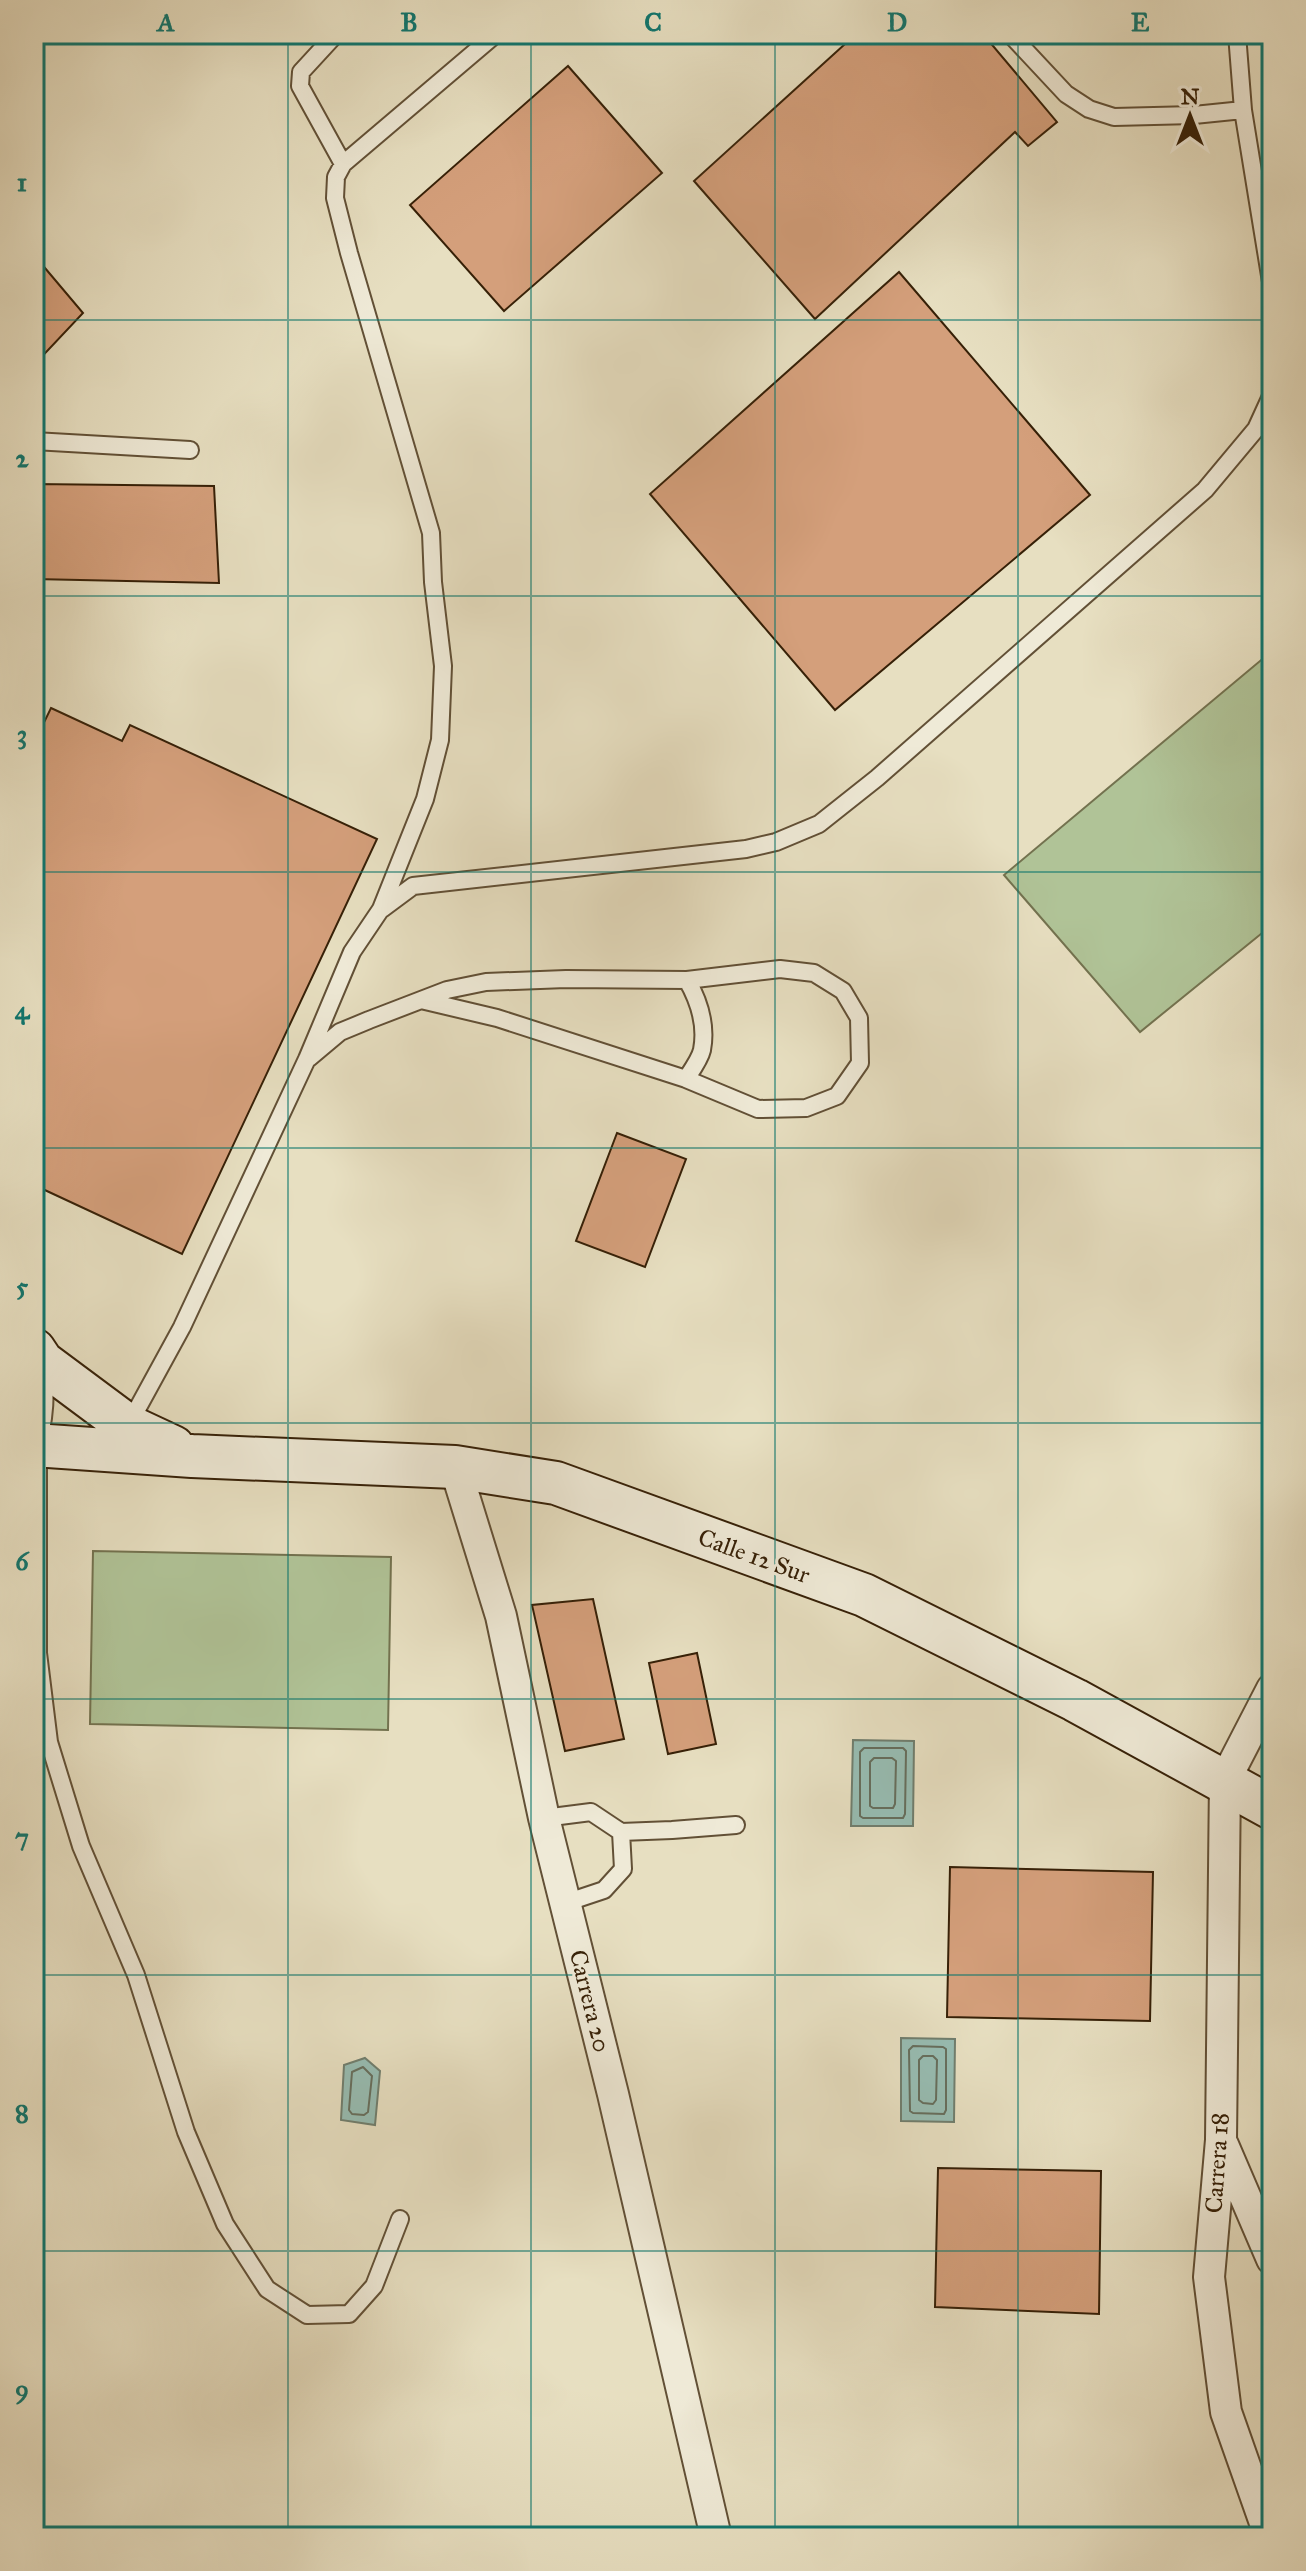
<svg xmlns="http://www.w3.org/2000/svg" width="1306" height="2571" font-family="'IM FELL Great Primer',serif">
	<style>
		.green { fill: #b0c397; stroke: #73724f; stroke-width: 2 }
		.water { fill: #97bdb3; stroke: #707e6e; stroke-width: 2 }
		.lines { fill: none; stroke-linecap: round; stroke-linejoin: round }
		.shore { stroke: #666e5d; stroke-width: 2 }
		.building { fill: #d49f7b; stroke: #362007; stroke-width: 2 }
		.lane-casing { stroke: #625036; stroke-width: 20 }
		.street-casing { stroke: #625036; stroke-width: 34 }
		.secondary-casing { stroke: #362007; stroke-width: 46 }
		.lane { stroke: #efead7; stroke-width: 16 }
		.street { stroke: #efead7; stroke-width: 30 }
		.secondary { stroke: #efead7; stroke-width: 42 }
		.grid { fill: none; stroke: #0f766e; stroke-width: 2; stroke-opacity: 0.55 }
		.labels { text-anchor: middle; stroke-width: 6; stroke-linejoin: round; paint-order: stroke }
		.street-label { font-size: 24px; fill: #362007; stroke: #efead7 }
		.neatline { fill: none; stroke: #0f766e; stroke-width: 3 }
		.grid-label { font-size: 26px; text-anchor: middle; font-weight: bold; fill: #0f766e }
	</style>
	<rect width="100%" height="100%" fill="#e7dfc1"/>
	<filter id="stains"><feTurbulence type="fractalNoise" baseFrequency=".0025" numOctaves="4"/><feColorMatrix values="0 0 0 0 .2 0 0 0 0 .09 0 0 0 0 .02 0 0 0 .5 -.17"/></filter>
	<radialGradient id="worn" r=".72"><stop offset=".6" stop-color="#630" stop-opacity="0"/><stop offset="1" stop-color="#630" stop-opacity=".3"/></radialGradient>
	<path class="green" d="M1272 651V925L1140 1032 1004 875Z
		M93 1551 391 1557 388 1730 90 1724Z"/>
	<path class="water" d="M853 1740 914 1741 913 1826H851Z
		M901 2038 955 2039 954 2122 901 2121Z
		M365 2058 380 2071 375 2125 341 2120 344 2065Z"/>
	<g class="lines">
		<path class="shore" d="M864 1748H903L906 1751 905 1814 903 1818H863L860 1816V1752Z
			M874 1758H892L896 1761 895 1804 893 1808H873L870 1806V1762Z
			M913 2046 943 2047 946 2049V2110L944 2114 913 2113 910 2111 909 2050Z
			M923 2056H933L937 2060 936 2100 933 2104 923 2103 919 2100V2060Z
			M363 2067 372 2076 368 2112 364 2115 352 2114 349 2110 352 2072Z"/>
	</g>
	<path class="building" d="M856 34H983L1057 122 1028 146 1015 132 815 319 694 181Z
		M568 66 662 173 504 311 410 205Z
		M34 255 83 313 34 365Z
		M899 272 1090 495 835 710 650 494Z
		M34 484 214 486 219 583 34 579Z
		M51 708 122 741 130 725 377 839 182 1254 34 1185V743Z
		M617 1133 686 1159 645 1267 576 1241Z
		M593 1599 624 1739 565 1751 532 1605Z
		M697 1653 716 1744 668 1754 649 1663Z
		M950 1867 1153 1872 1150 2021 947 2017Z
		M938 2168 1101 2171 1099 2314 935 2307Z"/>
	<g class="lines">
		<g class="lane-casing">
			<path id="lane" d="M336 34 301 72 300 86 343 164
				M1010 34 1066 94 1089 109 1114 117 1194 115 1243 110
				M1237 34 1243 110 1272 288
				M34 441 190 450
				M382 909 413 886 746 849 776 842 819 824 877 778 1205 490 1256 429 1272 394
				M309 1058 340 1032 369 1020 447 990 486 982 566 979 687 980 780 969 814 973 843 991 859 1018 860 1063 837 1096 806 1108 758 1109 686 1079 497 1018 421 1000
				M686 1079C692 1070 700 1059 702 1050 707 1024 699 1001 687 980
				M43 1371C47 1397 44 1420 38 1445V1653L49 1742 81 1846 136 1975 186 2132 225 2224 267 2289 307 2315 349 2314 374 2286 400 2219
				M129 1424 182 1327 307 1059 352 952 381 909 425 799 440 740 443 666 433 582 431 533 349 253 335 198 336 177 343 164 496 34
				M544 1818 591 1812 621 1832 672 1830 736 1825
				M565 1903 604 1890 623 1869 621 1832"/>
		</g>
		<g class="street-casing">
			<path id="street" d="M455 1467 501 1616 544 1818 613 2094 716 2537
				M1223 2145 1272 2259
				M1270 2537 1226 2412 1209 2277 1221 2140 1225 1780 1272 1689"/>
		</g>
		<g class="secondary-casing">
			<path id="secondary" d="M34 1350 42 1362 128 1426 173 1447
				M34 1445 192 1456 455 1467 556 1483 864 1595 1075 1700 1272 1808"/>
		</g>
		<use href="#lane" class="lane"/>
		<use href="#street" class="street"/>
		<use href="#secondary" class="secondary"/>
	</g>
	<path class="grid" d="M288 34V2537M531 34V2537M775 34V2537M1018 34V2537M34 320H1272M34 596H1272M34 872H1272M34 1148H1272M34 1423H1272M34 1699H1272M34 1975H1272M34 2251H1272"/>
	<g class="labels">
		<g class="street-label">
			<text transform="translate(754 1556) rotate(20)" y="8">Calle 12 Sur</text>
			<text transform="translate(590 2001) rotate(76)" y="8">Carrera 20</text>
			<text transform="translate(1217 2163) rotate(-86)" y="8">Carrera 18</text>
		</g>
	</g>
	<rect width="1306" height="2571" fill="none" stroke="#e7dfc1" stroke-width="88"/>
	<g transform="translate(1190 116)" stroke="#efead7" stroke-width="6" paint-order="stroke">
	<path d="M0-6L14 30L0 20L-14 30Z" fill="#362007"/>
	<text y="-12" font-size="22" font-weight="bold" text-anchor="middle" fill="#362007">N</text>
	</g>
	<rect x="44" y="44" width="1218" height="2483" class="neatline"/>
	<g class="grid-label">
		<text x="166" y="31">A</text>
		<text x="409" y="31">B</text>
		<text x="653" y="31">C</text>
		<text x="897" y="31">D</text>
		<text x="1140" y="31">E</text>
		<text x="22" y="191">1</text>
		<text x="22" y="467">2</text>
		<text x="22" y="743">3</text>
		<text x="22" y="1019">4</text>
		<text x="22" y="1295">5</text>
		<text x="22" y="1570">6</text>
		<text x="22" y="1846">7</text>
		<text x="22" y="2122">8</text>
		<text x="22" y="2398">9</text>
	</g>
	<rect width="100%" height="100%" filter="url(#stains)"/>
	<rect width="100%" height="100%" fill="url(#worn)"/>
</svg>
